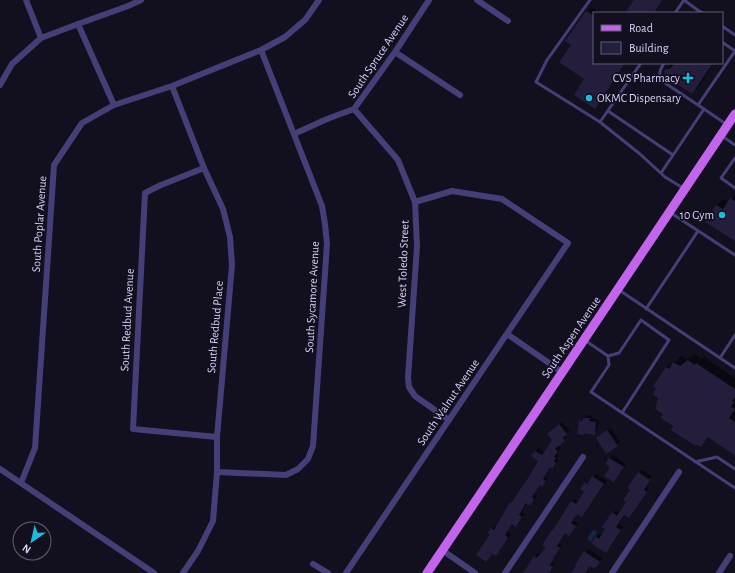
<svg xmlns="http://www.w3.org/2000/svg" width="735" height="573" font-family="'Alegreya Sans',sans-serif">
	<style>
		.water { fill: #152442 }
		.shadow { fill: #0007 }
		.building { fill: #251d3c }
		.lines { fill: none; stroke-linecap: round; stroke-linejoin: round }
		.lane { stroke: #453f77; stroke-width: 3 }
		.street { stroke: #453f77; stroke-width: 6 }
		.primary { stroke: #c265ec; stroke-width: 9 }
		.poi-dot { fill: #1bbcdb; stroke: #120f1e; stroke-width: 1.5 }
		.labels { text-anchor: middle; stroke-width: 3.5; stroke-linejoin: round; paint-order: stroke }
		.street-label { font-size: 12px; fill: #d8d1f9; stroke: #120f1e }
		.poi-label { font-size: 12px; fill: #d8d1f9; stroke: #120f1e; text-anchor: end }
	</style>
	<rect width="100%" height="100%" fill="#120f1e"/>
	<path class="water" d="M593 530H594L597 532V533L592 540 590 542 588 540V537Z"/>
	<path class="shadow" d="M591 7 601 13H594V63H626L599 102 586 79 572 44 587 12Z
		M674 63H714L699 86 692 92 672 73 665 70 672 64Z
		M735 194V240L706 221 717 205 724 199 729 202Z
		M695 354 702 359 704 357 735 378V454L709 437 701 446 674 426 659 398 657 387 654 385 667 367 673 361 675 362 681 356 687 360Z
		M587 415 592 416V418L599 420 597 430 594 433 580 421Z
		M562 422 570 430 565 434 567 437 558 446 561 448 557 454 558 455 556 458 559 460 552 467 551 466 545 476 548 478 542 486 540 485 534 494 537 496 533 501 530 504 527 503 522 512 525 514 519 523 516 526 512 523 507 532 511 534 498 552 493 553 486 561 491 534V529L494 526 497 527 539 461 536 451 538 448 545 453 553 439 549 434Z
		M611 428 620 442 617 445 597 438Z
		M613 455 626 464 617 478 611 467 606 464Z
		M642 470 652 476 646 486 649 488 632 514 629 517 625 514 618 524 623 527 609 549 596 537 599 534 602 536 613 513 616 510 620 513 627 502 631 490 639 473Z
		M596 474 607 481 585 513 582 516 577 513 573 520 578 523 569 535 566 532 559 543 562 545 555 555 556 556 552 562 555 564 549 573H524L535 556 538 553 540 555 547 547 555 528 572 502 575 499 579 501 585 491 586 483 589 480 590 481Z
		M588 549 603 558 596 567 590 565 585 573H572L585 552Z"/>
	<path class="building" d="M634 0H662L654 13H625Z
		M586 11 594 16V63H625L595 109 574 95 584 79 559 62 571 45 565 41Z
		M674 63H713L692 94 673 81 671 74 665 76 664 70 671 68Z
		M730 198 735 201V241L705 222 716 205 723 209Z
		M688 360 695 365 696 363 735 389V397L732 401 734 402 731 407 735 409 729 418 735 422V456L708 437 701 447 698 445H694L671 430 673 426 661 418 663 414 655 409 658 398 653 395 656 388 653 386 666 367 669 369 673 362 680 366Z
		M583 418H590L589 421 596 422 595 435 585 433 584 435 577 434 579 420 582 421Z
		M559 424 567 434 563 438 565 441 555 449 558 451 554 457 556 458 554 461 556 463 552 469 550 467 543 479 546 481 542 487 540 485 532 497 534 499 530 506 526 503 519 515 522 517 516 527 512 524 505 535 508 538 496 556 492 554 486 562 476 555 490 534 487 533 491 528 494 530 510 502 511 503 528 478 538 461 531 456 535 451 542 455 552 440 547 434Z
		M607 430 618 446 606 454 596 438Z
		M609 458 624 467 614 482 604 476 610 467 605 464Z
		M638 472 650 480 644 490 647 492 629 518 624 515 616 527 621 530 606 553 591 543 596 536 599 539 605 529 602 527 612 512 617 516 626 502 623 500 630 490 627 488Z
		M592 476 604 484 582 517 577 514 571 523 576 526 569 536 565 533 557 546 560 548 553 559H554L550 565 553 567 549 573H523L534 556 537 558 538 556H539L546 547 542 545 552 530H553L571 501 576 504 584 492 580 489 585 482 587 484Z
		M584 551 600 562 596 568 595 567 594 569 590 566 585 573H571L576 566 575 565Z"/>
	<g class="lines">
		<path class="lane" d="M590 0 547 60 536 82 600 122 641 63
			M684 0 699 11
			M675 13 684 0
			M698 13 699 11 703 13
			M722 26 735 35
			M722 42 735 51
			M664 63C660 70 658 73 662 81L698 105
			M608 111 673 155
			M600 122 640 154 665 177 683 188
			M726 124 698 105 735 51
			M722 136 735 145
			M735 158 721 178 735 188
			M661 173 704 109
			M671 213 735 255
			M619 290 735 368
			M646 309 698 231
			M586 341 608 356 609 365 591 392 735 488
			M608 356 619 353 641 320 669 340 622 413
			M720 358 735 335
			M695 462 717 457 735 469"/>
		<path class="street" d="M26 0 41 38
			M477 0 508 21
			M78 24 114 105
			M395 52 460 95
			M0 85 12 64 41 38 78 24 128 6 141 0
			M172 86 204 168 223 209 230 237 232 265 217 437V472L213 521 198 551 183 573
			M354 109 398 160 415 202 417 246 408 378 409 387 415 396 449 420
			M294 134 327 119 354 109 395 52 429 0
			M204 168 161 185 145 193 133 429 217 437
			M507 334 562 372
			M0 469 154 573
			M217 472 286 475 298 469 308 459 313 446 327 244 325 224 322 206 261 50
			M21 483 35 448 54 165 82 123 114 105 172 86 261 50 285 37 305 20 319 0
			M442 550 475 573
			M313 564 328 573
			M346 573 568 243 502 199 452 191 415 202
			M505 573 583 457
			M612 573 679 472
			M719 573 730 556"/>
		<path class="primary" d="M427 573 541 404 735 114"/>
	</g>
	<g class="poi-dot">
		<path d="M686 72h4v4h4v4h-4v4h-4v-4h-4v-4h4z"/>
		<circle cx="589" cy="98" r="4"/>
		<circle cx="722" cy="215" r="4"/>
	</g>
	<g class="labels">
		<g class="street-label">
			<text transform="translate(378 56) rotate(-56)" y="4">South Spruce Avenue</text>
			<text transform="translate(39 224) rotate(-86)" y="4">South Poplar Avenue</text>
			<text transform="translate(403 264) rotate(-88)" y="4">West Toledo Street</text>
			<text transform="translate(312 297) rotate(-87)" y="4">South Sycamore Avenue</text>
			<text transform="translate(127 320) rotate(-87)" y="4">South Redbud Avenue</text>
			<text transform="translate(215 327) rotate(-85)" y="4">South Redbud Place</text>
			<text transform="translate(571 337) rotate(-56)" y="4">South Aspen Avenue</text>
			<text transform="translate(448 402) rotate(-56)" y="4">South Walnut Avenue</text>
		</g>
		<g class="poi-label">
			<text x="680" y="82">CVS Pharmacy</text>
			<text x="597" y="102" text-anchor="start">OKMC Dispensary</text>
			<text x="714" y="219">10 Gym</text>
		</g>
	</g>
	<rect x="593" y="12" width="130" height="52" fill="#120f1e" stroke="#615d76"/>
	<rect x="601" y="25" width="20" height="6" fill="#c265ec" stroke="#615d76"/>
	<text x="629" y="32" font-size="12" fill="#d8d1f9">Road</text>
	<rect x="601" y="42" width="20" height="12" fill="#251d3c" stroke="#615d76"/>
	<text x="629" y="52" font-size="12" fill="#d8d1f9">Building</text>
	<g transform="translate(32 541) rotate(214)"><circle r="19" fill="#120f1e" stroke="#615d76"/>
	<path d="M0-3L7 15L0 10L-7 15Z" fill="#1bbcdb"/>
	<text y="-6" font-size="11" font-weight="bold" text-anchor="middle" fill="#d8d1f9">N</text>
	</g>
</svg>
